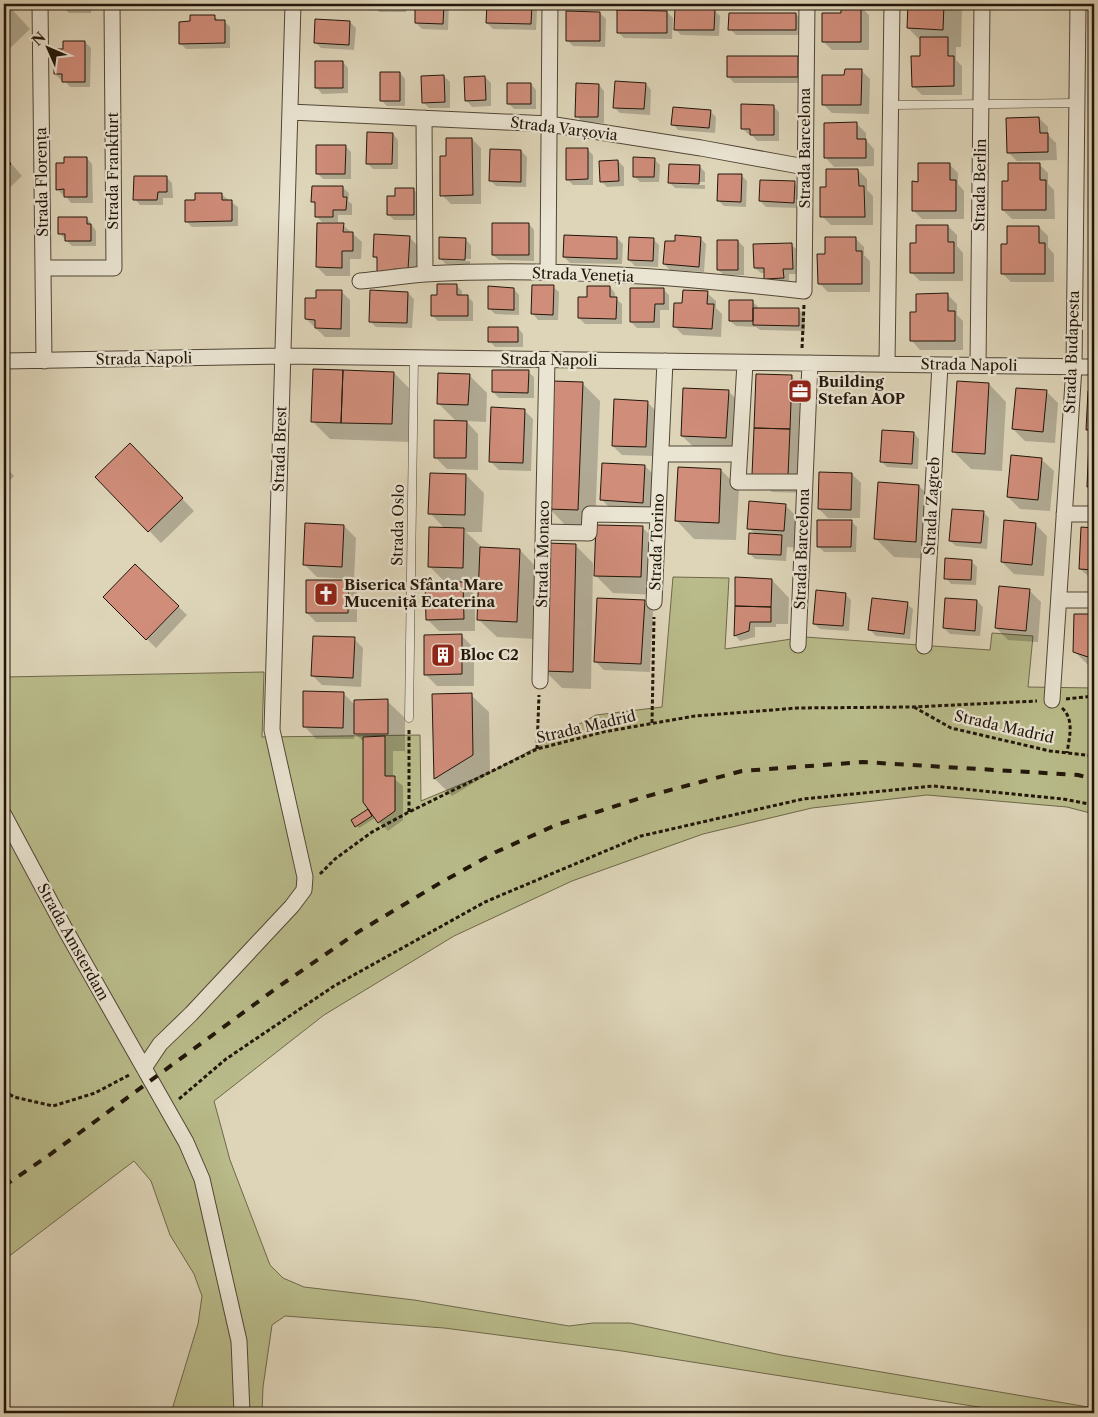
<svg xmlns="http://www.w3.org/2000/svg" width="1098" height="1417" font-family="'Libre Caslon Text',serif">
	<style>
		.green { fill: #b9bb8a; stroke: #6e684a }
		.shadow { fill: #0003 }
		.building { fill: #d08d7a; stroke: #22160a }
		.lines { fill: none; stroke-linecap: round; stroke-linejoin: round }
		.lane-casing { stroke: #514636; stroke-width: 9 }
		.street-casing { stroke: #514636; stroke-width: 17 }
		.path { stroke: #22160a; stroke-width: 3; stroke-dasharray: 4 2.5; stroke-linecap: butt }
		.lane { stroke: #eae4d2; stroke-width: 8 }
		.street { stroke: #eae4d2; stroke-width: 15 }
		.rail { stroke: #22160a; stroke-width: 4; stroke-dasharray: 9 9; stroke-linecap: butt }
		.labels { text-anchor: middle; stroke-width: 4.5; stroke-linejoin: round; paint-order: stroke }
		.street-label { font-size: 15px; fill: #22160a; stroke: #eae4d2 }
		.poi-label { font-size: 15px; font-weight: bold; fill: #22160a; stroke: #eae4d2; text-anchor: start }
	</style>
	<rect width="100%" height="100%" fill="#ded5b9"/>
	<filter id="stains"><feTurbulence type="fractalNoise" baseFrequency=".004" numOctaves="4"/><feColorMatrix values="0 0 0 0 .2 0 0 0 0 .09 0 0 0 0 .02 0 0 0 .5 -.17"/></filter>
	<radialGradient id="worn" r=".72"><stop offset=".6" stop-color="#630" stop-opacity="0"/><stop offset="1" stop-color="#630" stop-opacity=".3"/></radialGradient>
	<path class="green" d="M673 577 729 578 725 649 805 637 990 650 992 633 1033 636 1028 687 1094 688V814L1067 807 927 795 812 808 703 834 572 881 454 936 324 1015 214 1101 230 1160 270 1265 283 1278 304 1287 414 1300 569 1326 593 1323H630L781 1355 1094 1408V1413H1017L622 1351 444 1328 285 1316 272 1325 263 1387 262 1413H171L198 1324 202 1296 194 1274 170 1235 151 1181 134 1161 4 1260V677L264 672 262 737 420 735 421 801 493 771 596 715 662 707Z"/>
	<path class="shadow" d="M4 4H7L30 29 4 54Z
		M59 4H91V13H69Z
		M326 4H348V7L328 6Z
		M373 4H406V12H379Z
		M417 4H449L448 30 422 29 416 23Z
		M488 4 531 5 537 11 536 30 493 29 487 23Z
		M909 4H958L962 8 961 47H956V60L962 66V95H922L913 86 921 57V41L908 28Z
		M860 6 869 15V50H832L823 41Z
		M714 10 720 16 719 36 681 35 675 29Z
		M667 12 673 18 672 39 624 38 618 32Z
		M600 13 606 19 605 47 573 46 567 40Z
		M796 14 802 20 801 35H736L730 29Z
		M214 16 219 21H224L230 27V48L186 49 180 43 191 23Z
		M350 22 356 28 354 50 321 48 315 42Z
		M85 42 91 48 90 87H70L64 80H61L55 74 64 50Z
		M798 57 804 63V83H734L729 77Z
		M343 62 348 68V93L322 94 317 88Z
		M861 70 870 79 869 114 832 113 823 104 846 77Z
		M400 73 405 79V106H387L381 100Z
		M444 76 450 82V108H429L423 102Z
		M485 77 491 83V106L472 107 467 101Z
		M531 84 536 90V109H514L508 103Z
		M646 84 651 90 650 115 620 113 614 107Z
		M599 85 604 91V123L582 122 577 116Z
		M773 106 779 112V141H757L751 134H748L742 128Z
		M710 111 716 117 715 133 678 130 673 124Z
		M1039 118 1048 127V135L1056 143 1057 160 1017 161 1008 152Z
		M857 124 866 133V140L874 149V166L834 167 826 158Z
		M393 134 398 140V169H373L367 163Z
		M472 139 481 148V204H451L442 195 447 157Z
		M345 146 351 152V179H323L317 173Z
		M587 149 593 155V185H573L567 179Z
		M521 151 527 157 526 187 496 186 491 181Z
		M4 155 22 176 4 193Z
		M87 158 92 164 93 203H71L65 195H63L57 189Z
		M654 159 660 165 659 182H640L634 176Z
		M618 161 624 167V186L607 187 601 181Z
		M949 164 958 173V184L964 191V219H922L913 210 919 183Z
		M1039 164 1048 173V184L1054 190 1055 219H1012L1003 210 1009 182Z
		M699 166 705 172V182H674V184L705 185V189L675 188 669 182Z
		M858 170 867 179V190L873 196V225H831L822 216 827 188Z
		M741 175 747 181 746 207 724 206 719 201Z
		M167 178 172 183 173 198H163V205H140L135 199Z
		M794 183 800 188 799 208 766 207 760 201Z
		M343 188 349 193 348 201 352 204V215H338V222H322L316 216V205L313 202Z
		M413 189 419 195V220H394L388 214 396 197Z
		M221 194 238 207V226L192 227 186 221Z
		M87 218 96 231V246H72L59 233Z
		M529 224 534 230V261L499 260 493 255Z
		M343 225 362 242 361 259H350V276H326L317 267Z
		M948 226 957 235V246L963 253V281H920L911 272 917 245Z
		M1039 227 1048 236V247L1054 254V282H1011L1002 273 1008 246Z
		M409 237 418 246 417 278H403L374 257Z
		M617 238 623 244 622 264 570 263 564 257Z
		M700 238 706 244 704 272 670 270 664 264 676 243Z
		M855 238 864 247V255L870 261V292H828L819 283 826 256Z
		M465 239 471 245V259L444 258V260L470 261V265L446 264 440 258Z
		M653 239 659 245 658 267 635 266 629 260Z
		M738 241 744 247V275H724L718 270Z
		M791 244 797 250 798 274H789V283L771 284 765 278V273H761L755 268Z
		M456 285 462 291V296H467L473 302V321H438L432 315Z
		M553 287 559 292 558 320H538L533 314Z
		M610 287 615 293V298L622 304V324H585L579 318 588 299Z
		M514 289 519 295V315L495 314 489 308Z
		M663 289 669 295V310H660V328H637L631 322Z
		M341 291 350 300V337H325L306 319 317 299Z
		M408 293 414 299 412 328 376 327 370 321Z
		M707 293 716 301V308L722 314 721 337 683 335 674 326 683 305Z
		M948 295 957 304V315L963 321V350H920L912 341 917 313Z
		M752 301 758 307V309L799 310 805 315V331L760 330 756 327 736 326 730 321Z
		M518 328 523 334V347H495L490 341Z
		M528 372 534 377V398H499L493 392Z
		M394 373 412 391 410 442 330 439 312 421Z
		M469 375 487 393 486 422 466 421 478 434V470L447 469 435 457 457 422 438 403Z
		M791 376 809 394 806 493 772 492 754 474Z
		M582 383 600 401 595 526 642 527 660 545 658 595 613 593 596 576 597 527H567L550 509Z
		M989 384 1006 402 1002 471 971 469 953 451Z
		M728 391 746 409 744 455 700 453 682 436Z
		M1046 391 1058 403 1055 443 1025 441 1013 429Z
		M1089 392H1094V436L1088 430Z
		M647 402 656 411 654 456 622 455 613 446Z
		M524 410 533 419 531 471 499 470 490 461Z
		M914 433 919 439 918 469 887 467 881 461Z
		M1090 441H1094V492L1088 486Z
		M130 445 194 511 161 543 97 477Z
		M1041 459 1054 471 1050 511 1020 509 1008 497Z
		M4 465 14 476 4 486Z
		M645 466 657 478 655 514 614 512 602 500Z
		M721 470 739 488 736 540 694 539 677 521Z
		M852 474 861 483 860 518H828L819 509Z
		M466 475 484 493 482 532H466L482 547 520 550 537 568 535 639 497 637 479 620 480 585 464 584 475 595V631H439L427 619 446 583 429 566 445 529 430 513Z
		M919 486 937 504 933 559 894 557 876 539Z
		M785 505 803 523 801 548 787 547 786 561 755 559 749 553 755 534 749 528Z
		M983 512 989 518 987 549 956 546 950 541Z
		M851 521 857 527 856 552H824L818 546Z
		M1035 524 1047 536 1044 576 1014 574 1002 562Z
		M344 526 356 538 354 579 317 577 305 565Z
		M1082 529H1094V581L1080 569Z
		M575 545 593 563 591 689 562 688 544 670Z
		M971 561 977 567 976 585 951 584 946 578Z
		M135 565 187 615 156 648 104 597Z
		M772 580 789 598 788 624H776V627H755V637L740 641 735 635Z
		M348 581 357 590V622H316L307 613Z
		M1029 590 1041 602 1038 642 1008 640 996 628Z
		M845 594 851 600 849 631 820 629 814 624Z
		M977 601 983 607 980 636 950 634 944 628Z
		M644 602 653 611 650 672 604 670 595 661Z
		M907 604 913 609 910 639 876 636 870 630Z
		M1075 615H1094V671L1075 652Z
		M462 636 474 648V686H437L425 674Z
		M354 639 363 648 361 687 322 685 313 676Z
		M343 693 355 705 387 701 405 718V751H393V778L403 786V820L388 831 375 818 359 828 353 820 370 809 364 742 354 733V739H316L304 726Z
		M434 695H471L489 712 490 773 452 796 435 779Z"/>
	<path class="building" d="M62 4H85V8L62 7Z
		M372 4H401V7L372 6Z
		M415 4H444L443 24 415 23Z
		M487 4H532L531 24 486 23Z
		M908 4H944L943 30 907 28Z
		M841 5H861V42H822V13H841Z
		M675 8 715 9 714 30H674Z
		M617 10 667 11V33H617Z
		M566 11 600 12V41H566Z
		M729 13H796V30H728Z
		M190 15H215V20H225V43L179 44V22L190 21Z
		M315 19 350 21 349 45 314 43Z
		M920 37H948V56H954V86L912 87 911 56H920Z
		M63 41H85V82H62V74H54V49H63Z
		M727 56H798V77H727Z
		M315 61H343V88H315Z
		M845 69H862L861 105H822V75H844Z
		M380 72H400V101H380Z
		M444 75 445 102 422 103 421 76Z
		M485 76 486 100 465 101 464 77Z
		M615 81 646 83 644 109 613 108Z
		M507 83H531V104H507Z
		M576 83 599 84 598 117H575Z
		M741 104 774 105V135H750V129H741Z
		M673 107 711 110 709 128 671 125Z
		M1039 117 1040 133H1048V152L1007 153 1006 118Z
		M857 122V139H866V158H824V123Z
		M367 132 393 133 392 164H366Z
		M446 138H472L473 195 440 196V156H446Z
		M316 145H346L345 174H316Z
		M566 148H588V179L566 180Z
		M490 149 521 150V182L489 181Z
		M4 155 11 164 4 170Z
		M64 157H87V197H64V189L56 190V163H64Z
		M633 157 655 158 654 177H633Z
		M618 160 619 181 600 182 599 161Z
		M918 163H950V180H956V211H912V181L918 182Z
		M1008 163H1040V180H1046V210H1002V181H1008Z
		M669 164 700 165 699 184 668 183Z
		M826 169H858L859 186H864L865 217H820V187H826Z
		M718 174H742L741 202 717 201Z
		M134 176H167V192H158L157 200H133Z
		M760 180 795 181 794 203 759 201Z
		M312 186H343V197H347L346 210H333V217H315V202H311Z
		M395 188H414V215H387V196H395Z
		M195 193H222V200H232V221L185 222V200H195Z
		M58 217H87V224H91V241H65V234H58Z
		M317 223H344L343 232H353V251H342V268L316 267Z
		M492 223H529V255H492Z
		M916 225H948V242H954V273H910V243H916Z
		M1007 226H1039V243H1045V274H1001V244H1007Z
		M374 234 410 236 408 270 394 269V273H377V257H373Z
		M564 235 617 237V259L563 257Z
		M675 235 701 237 699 267 663 264 665 241H675Z
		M439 237 466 238 465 260 439 259Z
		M629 237 654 238 653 261 628 260Z
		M825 237H856V251H862V284H818L817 254H825Z
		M717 240H738V270H717Z
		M792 243 793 269H783L784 278 764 279V268H754L753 244Z
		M437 284H457V295H468V316H431V295H437Z
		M532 285H554L553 315 531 314Z
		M488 286 514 288V310L488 309Z
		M587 286H610V297H617L616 319 578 318V297H587Z
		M630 288H664V304H655L654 322H630Z
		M316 290H342L341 329 315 328V320L305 319V298H316Z
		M370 290 408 292 407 323 369 322Z
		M683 290 708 291 707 304H714L712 329 673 327 674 303H682Z
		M948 293V311H955V341H910V312H916V294Z
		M729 300H753V321H729Z
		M753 308H799V326L753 325Z
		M488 327H518V342H488Z
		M313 369 343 370 341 423 311 422Z
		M343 370 394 372 392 424 341 423Z
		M492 370H529L528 393 492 392Z
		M438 373 470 374 468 405 437 404Z
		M756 374 792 375 790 429 754 428Z
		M553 381 583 382 578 510 548 509Z
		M957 381 989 383 985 454 952 452Z
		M683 388 729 390 726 438 681 436Z
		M1016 388 1047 390 1043 432 1012 429Z
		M1088 391H1094V430H1086Z
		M614 399 648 401 646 447 612 446Z
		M491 407 525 409 523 463 489 462Z
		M434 420 467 421 466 458H434Z
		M754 428 790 429 788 476 752 475Z
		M882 430 914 432 912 464 880 462Z
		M1089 440H1094V487H1087Z
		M130 443 183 498 148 532 95 477Z
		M1011 455 1042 458 1038 500 1007 497Z
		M602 463 645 465 643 503 600 500Z
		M678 467 721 469 719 523 675 521Z
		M819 472 852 473 851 510 818 509Z
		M430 473 466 474 465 515 428 514Z
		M878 482 919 485 916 542 874 539Z
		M749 501 786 504 784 531 747 529Z
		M952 509 984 511 981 543 949 541Z
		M817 520H852L851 547H817Z
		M1004 520 1036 523 1032 565 1001 562Z
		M305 523 344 525 342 567 303 565Z
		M596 525 643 526 641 577 594 576Z
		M429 527 464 528 463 568 428 567Z
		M1081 527 1094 528V570L1079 569Z
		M749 533 782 535 781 555 748 554Z
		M545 543 576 544 573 672 543 671Z
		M480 547 520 549 517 622 477 620Z
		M945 558 972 560 971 580 944 579Z
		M135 564 179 606 146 640 103 597Z
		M735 577 772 579 771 607 735 606Z
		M306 580H349L348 613H306Z
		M425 582H463L464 619 426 620Z
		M999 586 1030 589 1026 631 995 628Z
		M816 590 846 593 843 626 813 624Z
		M597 598 645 600 641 664 594 662Z
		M872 598 908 602 904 634 868 630Z
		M945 598 977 600 975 631 943 628Z
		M735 606 771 607V622H750L749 631 734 636Z
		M1074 614H1094V659L1073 652Z
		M462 634V674L424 675V635Z
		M313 636 355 637 353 678 311 676Z
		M303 691 344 692 343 728 303 727Z
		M472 693 473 755 434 779 432 694Z
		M388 699V734H354V700Z
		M385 736V776H395V811L378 823 363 802V737Z
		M368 809 372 816 355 827 351 820Z"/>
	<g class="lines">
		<g class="lane-casing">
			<path id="lane" d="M891 105 1076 103
				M409 718 414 358"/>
		</g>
		<g class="street-casing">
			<path id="street" d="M40 4 44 361
				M290 112 549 124 701 148 805 167
				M424 118 425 274
				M43 268H114L112 4
				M548 272 550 4
				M360 281C382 279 403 276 425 274 551 267 679 277 804 291L807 4
				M4 361 283 356 1094 367
				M745 363 738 482H804
				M887 364 892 4
				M978 365 982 4
				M661 454H739
				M1064 514H1094
				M543 532 589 533 590 514 658 515
				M1059 600H1094
				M654 602 665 361
				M798 645 810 363
				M924 646 940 365
				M540 681 547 360
				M1052 700 1074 367 1078 4
				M4 815 65 929 186 1142 202 1179 239 1341 242 1413
				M144 1068 160 1044 191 1014 292 906 304 890 305 877 272 730 293 4"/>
		</g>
		<path class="path" d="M802 348 804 305
			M1066 699 1094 696
			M914 707 951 728 1050 751 1094 756
			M1062 708C1075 720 1069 738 1067 753
			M652 723 654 617
			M537 749 539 695
			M409 812V728
			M320 874 335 859 372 832 409 812 537 749 603 732 695 716 797 708 913 707 1037 701
			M4 1091 14 1097 53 1106 95 1093 131 1074
			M179 1099 226 1059 334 986 485 902 641 836 803 799 933 786 1063 799 1094 805"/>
		<use href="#lane" class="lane"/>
		<use href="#street" class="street"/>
		<path class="rail" d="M4 1186 48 1156 278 987 358 932 440 883 496 852 556 825 644 797 742 771 863 762 1078 775 1094 779"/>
	</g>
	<defs>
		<g id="office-square" transform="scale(1.25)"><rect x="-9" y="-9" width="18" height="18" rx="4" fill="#8f2418" stroke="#eae4d2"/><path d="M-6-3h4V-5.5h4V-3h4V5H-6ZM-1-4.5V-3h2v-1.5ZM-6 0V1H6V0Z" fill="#fff"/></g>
		<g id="church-square" transform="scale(1.25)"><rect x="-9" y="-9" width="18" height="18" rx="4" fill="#8f2418" stroke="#eae4d2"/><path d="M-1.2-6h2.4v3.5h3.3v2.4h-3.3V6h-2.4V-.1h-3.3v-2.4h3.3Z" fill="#fff"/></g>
		<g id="building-square" transform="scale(1.25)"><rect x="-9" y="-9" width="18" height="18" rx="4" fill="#8f2418" stroke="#eae4d2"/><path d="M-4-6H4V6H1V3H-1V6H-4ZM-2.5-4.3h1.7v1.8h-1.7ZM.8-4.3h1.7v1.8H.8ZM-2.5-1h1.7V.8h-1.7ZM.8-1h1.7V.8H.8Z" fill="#fff"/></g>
	</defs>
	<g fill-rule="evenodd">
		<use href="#office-square" x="800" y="391"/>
		<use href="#church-square" x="326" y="594"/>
		<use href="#building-square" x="443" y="655"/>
	</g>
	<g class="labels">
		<g class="street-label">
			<text transform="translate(564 129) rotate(7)" y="5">Strada Varșovia</text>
			<text transform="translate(805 148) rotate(-90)" y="5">Strada Barcelona</text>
			<text transform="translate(113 171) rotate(-90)" y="5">Strada Frankfurt</text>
			<text transform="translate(42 182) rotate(-91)" y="5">Strada Florența</text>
			<text transform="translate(980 185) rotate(-89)" y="5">Strada Berlin</text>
			<text transform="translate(583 275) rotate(2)" y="5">Strada Veneția</text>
			<text transform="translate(1072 352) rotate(-88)" y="5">Strada Budapesta</text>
			<text transform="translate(144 359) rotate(-1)" y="5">Strada Napoli</text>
			<text transform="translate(549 360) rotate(1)" y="5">Strada Napoli</text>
			<text transform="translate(969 365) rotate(1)" y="5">Strada Napoli</text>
			<text transform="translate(280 449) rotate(-88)" y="5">Strada Brest</text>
			<text transform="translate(932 506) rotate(-87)" y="5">Strada Zagreb</text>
			<text transform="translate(398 525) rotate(-89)" y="5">Strada Oslo</text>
			<text transform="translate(657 542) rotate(-88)" y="5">Strada Torino</text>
			<text transform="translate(802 549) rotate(-88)" y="5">Strada Barcelona</text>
			<text transform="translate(543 554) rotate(-89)" y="5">Strada Monaco</text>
			<text transform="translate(586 727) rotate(-13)" y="5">Strada Madrid</text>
			<text transform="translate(1004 727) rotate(13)" y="5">Strada Madrid</text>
			<text transform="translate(73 942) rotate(61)" y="5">Strada Amsterdam</text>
		</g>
		<g class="poi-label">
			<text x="818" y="387">Building<tspan x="818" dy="17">Stefan AOP</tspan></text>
			<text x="344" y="590">Biserica Sfânta Mare<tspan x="344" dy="17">Muceniță Ecaterina</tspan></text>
			<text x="460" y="660">Bloc C2</text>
		</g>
	</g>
	<rect width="1098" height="1417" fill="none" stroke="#ded5b9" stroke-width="20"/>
	<rect x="5" y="5" width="1088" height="1407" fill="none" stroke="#22160a" stroke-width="2.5"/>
	<rect x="10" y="10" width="1078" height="1397" fill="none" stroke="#22160a"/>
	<g transform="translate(48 48) rotate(315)" stroke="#eae4d2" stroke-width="4" paint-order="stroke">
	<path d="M0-4L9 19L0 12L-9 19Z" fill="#22160a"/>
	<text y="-8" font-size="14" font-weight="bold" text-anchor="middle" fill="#22160a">N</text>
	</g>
	<rect width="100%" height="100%" filter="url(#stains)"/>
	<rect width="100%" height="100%" fill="url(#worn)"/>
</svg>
